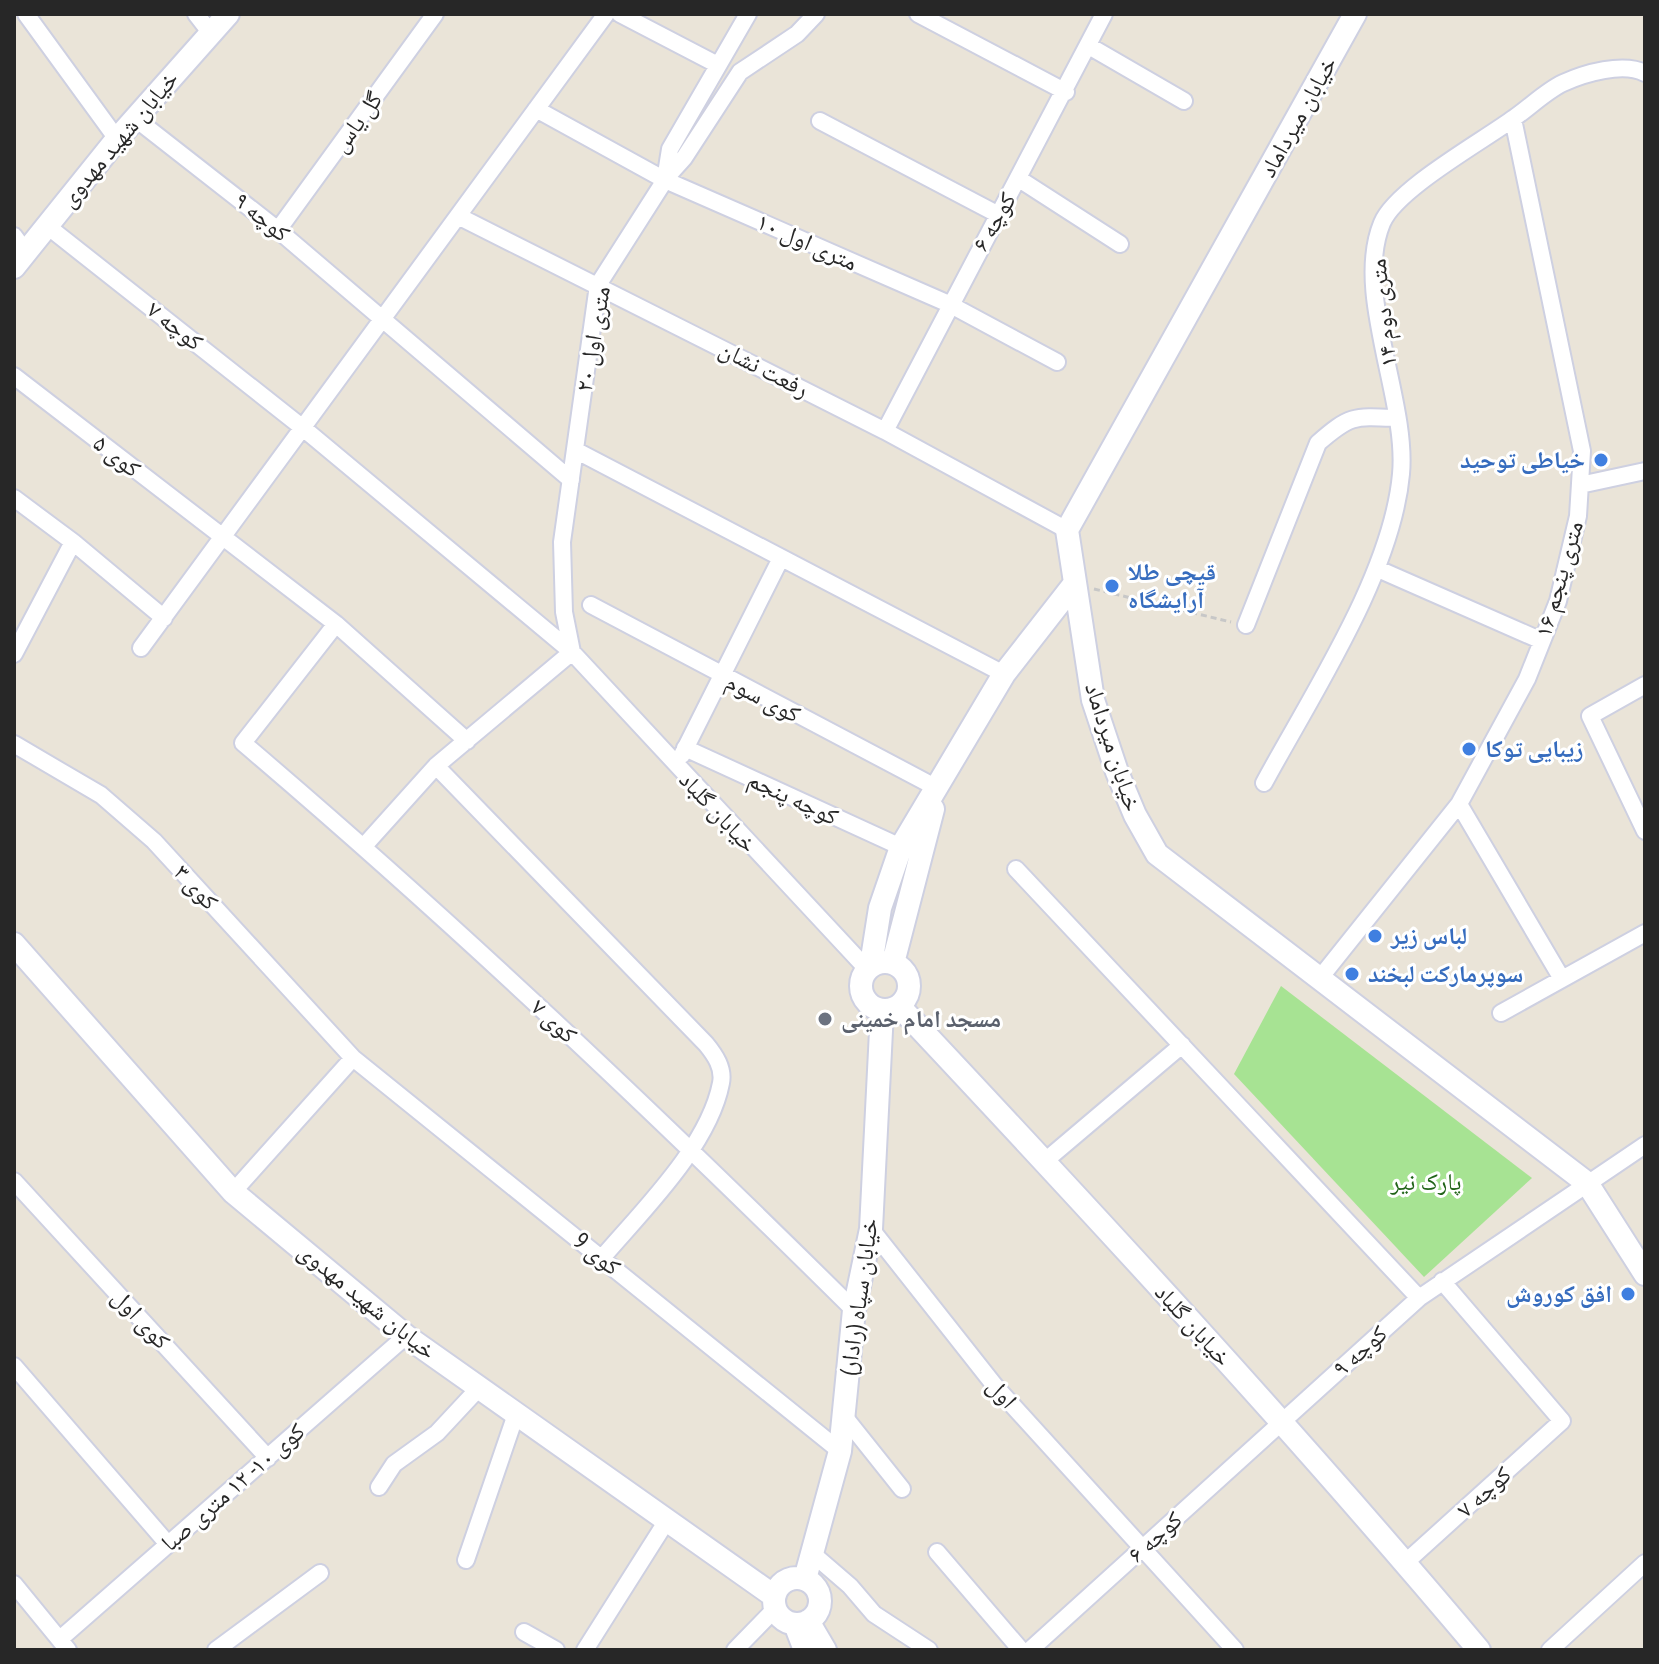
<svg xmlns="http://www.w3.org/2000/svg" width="1659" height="1664" font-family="'PT Sans Narrow','Noto Naskh Arabic',sans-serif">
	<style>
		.green { fill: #a7e393 }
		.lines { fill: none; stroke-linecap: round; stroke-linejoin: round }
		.street-casing { stroke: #ced0e1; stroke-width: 20 }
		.secondary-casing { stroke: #ced0e1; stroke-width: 26 }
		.path { stroke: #c7c7c7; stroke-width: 3; stroke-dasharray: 6 4; stroke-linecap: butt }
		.street { stroke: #fff; stroke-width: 16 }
		.secondary { stroke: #fff; stroke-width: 22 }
		.shop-dot { fill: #3f7fe0; stroke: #fff; stroke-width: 3 }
		.worship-dot { fill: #6b7280; stroke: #fff; stroke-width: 3 }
		.labels { text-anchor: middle; stroke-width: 6; stroke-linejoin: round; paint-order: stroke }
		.street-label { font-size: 24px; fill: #272727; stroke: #fff }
		.shop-label { font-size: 24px; font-weight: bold; fill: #366cbe; stroke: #fff; text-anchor: start }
		.worship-label { font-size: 24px; font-weight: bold; fill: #5b616d; stroke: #fff; text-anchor: start }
		.park-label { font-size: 24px; fill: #216418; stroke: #fff }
	</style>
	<rect width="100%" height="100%" fill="#eae4d8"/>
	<path class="green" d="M1281 986 1532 1178 1424 1277 1234 1074Z"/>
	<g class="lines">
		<g class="street-casing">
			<path id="street" d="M26 14 117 139
				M196 14 210 32
				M620 14 716 64
				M918 14 1066 92
				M1089 46 1184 101
				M536 109 665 180 949 304 1057 362
				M136 119 278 230 571 480
				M820 121 997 214
				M666 178 684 158 740 72 797 34 816 14
				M1019 179 1120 244
				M458 216 885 431 1067 530
				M46 225 303 428 572 652 867 969
				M278 230 435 14
				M14 236 25 251
				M14 376 336 624 467 741
				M885 431 1104 14
				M575 450 1004 674
				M1580 485 1645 471
				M14 498 73 542 164 618
				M1378 569 1542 641
				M591 605 937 788
				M336 624 243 743C455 923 657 1115 854 1310
				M1246 625 1318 443C1350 415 1354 416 1396 418
				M141 648 606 14
				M572 652 564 612 562 542 598 285 665 180 670 149 748 14
				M14 654 73 542
				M1645 685 1590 716 1645 831
				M14 744 101 795 154 841 353 1058 840 1451
				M685 748 901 847
				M682 755 781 558
				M436 766 706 1044C715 1055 724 1068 721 1083 709 1146 642 1211 602 1258
				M1264 783C1312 694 1392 574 1401 474 1408 400 1353 293 1382 223 1396 189 1483 141 1514 118 1530 107 1546 91 1563 83 1585 73 1623 62 1645 73
				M1459 804 1562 979
				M364 846 436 766 572 652
				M1016 869 1419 1298
				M1320 978 1459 804 1527 679 1558 601 1578 516 1582 451 1513 119
				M1501 1013 1645 933
				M1045 1161 1182 1045
				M14 1181 268 1458
				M233 1192 353 1058
				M871 1229 995 1386 1235 1650
				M14 1366 167 1543
				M843 1415 902 1489
				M379 1487 394 1464 437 1433 478 1389
				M937 1552 1021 1650
				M814 1555 850 1586 874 1614 929 1650
				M466 1560 516 1414
				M1406 1562 1562 1421 1442 1281
				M14 1584 68 1650
				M524 1632 556 1650
				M60 1639 406 1336
				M216 1650 320 1573
				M585 1650 666 1522
				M735 1650 775 1609
				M1030 1650 1419 1298 1645 1145
				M1550 1650 1645 1563"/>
		</g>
		<g class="secondary-casing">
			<path id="secondary" d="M1355 14 1067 530 1093 700 1117 772 1135 815 1157 854 1587 1183 1645 1274
				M14 267 117 139 228 14
				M14 944 233 1192 406 1336 774 1596
				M861 986a24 24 0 1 1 48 0a24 24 0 1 1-48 0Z
				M893 963 933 809
				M871 965 880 908 901 847 1004 674 1075 583
				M899 1006C1097 1217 1293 1429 1479 1650
				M774 1601a23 23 0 1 1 46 0a23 23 0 1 1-46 0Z
				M805 1579 840 1451 854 1310 871 1229 882 1011
				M808 1621 825 1650
				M795 1624 805 1650"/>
		</g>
		<path class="path" d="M1094 589 1231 622"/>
		<use href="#street" class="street"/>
		<use href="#secondary" class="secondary"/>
	</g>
	<g class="shop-dot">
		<circle cx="1601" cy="460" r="8"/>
		<circle cx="1112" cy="586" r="8"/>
		<circle cx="1469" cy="749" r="8"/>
		<circle cx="1375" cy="936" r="8"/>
		<circle cx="1352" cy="974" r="8"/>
		<circle cx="1628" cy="1294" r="8"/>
	</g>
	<circle class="worship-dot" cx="825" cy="1019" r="8"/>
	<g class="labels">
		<g class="street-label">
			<text transform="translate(1298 117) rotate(-61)" y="8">خیابان میرداماد</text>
			<text transform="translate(357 122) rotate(-54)" y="8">گل یاس</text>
			<text transform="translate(119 139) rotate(-50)" y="8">خیابان شهید مهدوی</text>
			<text transform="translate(262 217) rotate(39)" y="8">کوچه ۹</text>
			<text transform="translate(994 222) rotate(-60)" y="8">کوچه ۶</text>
			<text transform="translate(807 242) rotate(24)" y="8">۱۰ متری اول</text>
			<text transform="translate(1383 313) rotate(-96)" y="8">۱۴ متری دوم</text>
			<text transform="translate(175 326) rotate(38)" y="8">کوچه ۷</text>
			<text transform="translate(593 339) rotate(-80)" y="8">۲۰ متری اول</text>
			<text transform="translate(764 369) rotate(27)" y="8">رفعت نشان</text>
			<text transform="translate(117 456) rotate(38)" y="8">کوی ۵</text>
			<text transform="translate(1559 579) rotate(-74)" y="8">۱۶ متری پنجم</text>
			<text transform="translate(763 698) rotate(27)" y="8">کوی سوم</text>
			<text transform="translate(1113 747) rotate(72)" y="8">خیابان میرداماد</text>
			<text transform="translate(793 798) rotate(25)" y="8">کوچه پنجم</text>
			<text transform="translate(718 812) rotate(47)" y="8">خیابان گلباد</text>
			<text transform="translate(196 887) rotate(47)" y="8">کوی ۳</text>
			<text transform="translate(554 1021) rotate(43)" y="8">کوی ۷</text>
			<text transform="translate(597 1254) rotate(39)" y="8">کوی 9</text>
			<text transform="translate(859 1297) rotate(-82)" y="8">خیابان سپاه (رادار)</text>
			<text transform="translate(367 1301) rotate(39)" y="8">خیابان شهید مهدوی</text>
			<text transform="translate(141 1319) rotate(47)" y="8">کوی اول</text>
			<text transform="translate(1193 1325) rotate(48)" y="8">خیابان گلباد</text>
			<text transform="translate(1360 1351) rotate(-42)" y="8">کوچه ۹</text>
			<text transform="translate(1002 1393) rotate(49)" y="8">اول</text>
			<text transform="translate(233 1487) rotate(-41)" y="8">کوی ۱۰- ۱۲ متری صبا</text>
			<text transform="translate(1484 1492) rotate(-42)" y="8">کوچه ۷</text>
			<text transform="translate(1155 1537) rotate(-42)" y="8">کوچه ۶</text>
		</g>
		<g class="shop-label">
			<text x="1585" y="468" text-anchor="end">خیاطی توحید</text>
			<text x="1128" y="580">قیچی طلا<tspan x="1128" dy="28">آرایشگاه</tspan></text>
			<text x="1485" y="757">زیبایی توکا</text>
			<text x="1391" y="944">لباس زیر</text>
			<text x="1368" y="982">سوپرمارکت لبخند</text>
			<text x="1612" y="1302" text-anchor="end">افق کوروش</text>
		</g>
		<g class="worship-label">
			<text x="841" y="1027">مسجد امام خمینی</text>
		</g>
		<g class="park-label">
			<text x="1426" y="1190">پارک نیر</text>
		</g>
	</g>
	<rect width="1659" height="1664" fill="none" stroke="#272727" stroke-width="32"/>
</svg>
